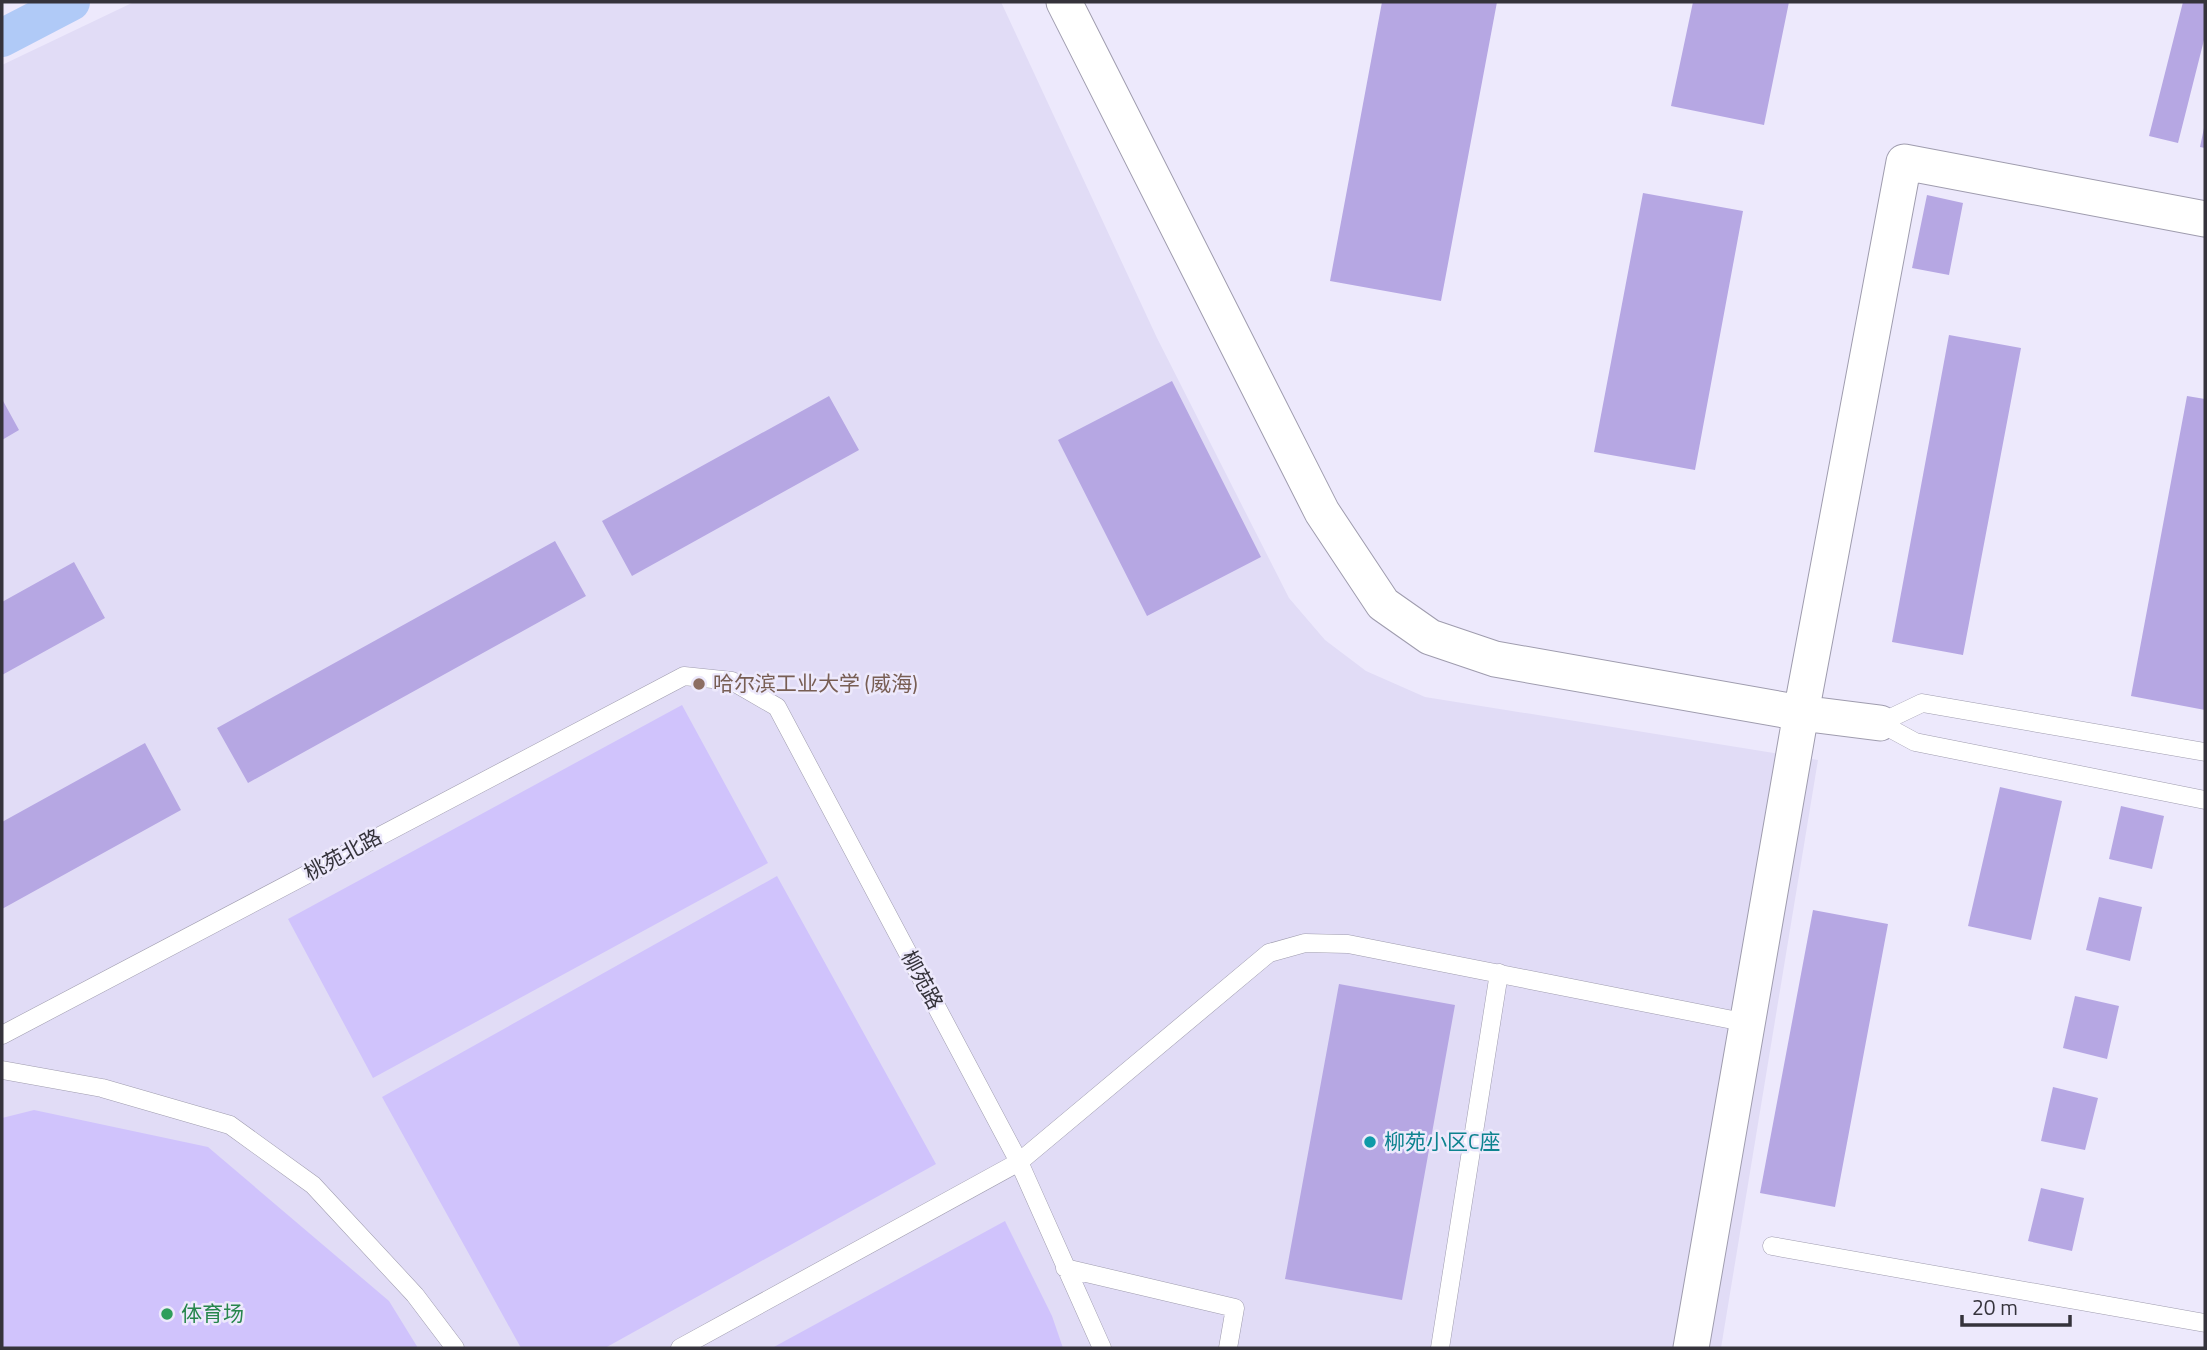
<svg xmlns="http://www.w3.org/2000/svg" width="2207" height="1350" font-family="'Titillium Web','Noto Sans SC',sans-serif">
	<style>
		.built { fill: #e1dcf6 }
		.green { fill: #d0c3fc }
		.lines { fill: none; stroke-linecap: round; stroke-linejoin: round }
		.canal { stroke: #b0caf7; stroke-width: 38 }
		.building { fill: #b6a7e3 }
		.service-casing { stroke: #9f9cae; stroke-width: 19 }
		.minor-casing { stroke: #9f9cae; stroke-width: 37 }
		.service { stroke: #fff; stroke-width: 18 }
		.minor { stroke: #fff; stroke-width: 35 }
		.education-dot { fill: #8d6e63; stroke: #ede9fc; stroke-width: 2.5 }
		.culture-dot { fill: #0f9aa8; stroke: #ede9fc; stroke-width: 2.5 }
		.leisure-dot { fill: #2e9e5b; stroke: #ede9fc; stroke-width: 2.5 }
		.labels { text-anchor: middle; stroke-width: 5; stroke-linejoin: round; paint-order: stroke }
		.education-label { font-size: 21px; fill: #785e54; stroke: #ede9fc; text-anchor: start }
		.street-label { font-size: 21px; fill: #35333b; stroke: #ede9fc }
		.culture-label { font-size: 21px; fill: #0d838f; stroke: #ede9fc; text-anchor: start }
		.leisure-label { font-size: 21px; fill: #27864d; stroke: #ede9fc; text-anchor: start }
	</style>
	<rect width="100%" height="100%" fill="#ede9fc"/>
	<path class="built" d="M134 2H1001L1157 338 1289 598 1325 640 1366 671 1425 697 1818 760 1721 1348H2V65Z"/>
	<path class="green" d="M682 705 768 863 373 1078 288 919Z
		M777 876 936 1164 605 1348H521L382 1097Z
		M34 1110 208 1147 389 1301 418 1348H2V1118Z
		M1005 1221 1052 1316 1063 1348H772Z"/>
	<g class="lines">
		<path class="canal" d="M2 38 71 2"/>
	</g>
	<path class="building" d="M1382 2H1497L1441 301 1330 281Z
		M1693 2H1789L1764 125 1671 106Z
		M2183 2H2205V36L2178 143 2149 136Z
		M2204 128H2205V148L2200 147Z
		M1643 193 1743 211 1695 470 1594 452Z
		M1927 195 1963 203 1949 275 1912 268Z
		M1949 335 2021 348 1963 655 1892 642Z
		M1172 381 1261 557 1147 616 1058 440Z
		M829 396 859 450 632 576 602 521Z
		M2187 396 2205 399V710L2131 696Z
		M2 399 19 430 2 440Z
		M555 541 586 596 248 783 217 728Z
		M74 562 105 618 2 675V602Z
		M145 743 181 810 2 909V822Z
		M2000 787 2062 801 2031 940 1968 926Z
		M2121 806 2164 816 2152 869 2109 859Z
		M2099 897 2142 907 2130 961 2086 950Z
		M1813 910 1888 924 1835 1207 1760 1193Z
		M1339 984 1455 1005 1402 1300 1285 1279Z
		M2075 996 2119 1006 2107 1059 2063 1048Z
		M2053 1087 2098 1098 2085 1150 2041 1141Z
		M2041 1188 2084 1198 2072 1251 2028 1241Z"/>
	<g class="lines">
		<g class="service-casing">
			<path id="service" d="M2205 752 1922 703 1880 723 1915 742 2205 800
				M2 1035 684 676 732 681 777 707 1019 1162 1102 1348
				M2 1070 102 1088 230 1125 313 1185 415 1295 455 1348
				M1772 1246 2205 1323
				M1065 1268 1235 1308 1228 1348
				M680 1348 1019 1162 1269 953 1305 943 1348 944 1748 1023
				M1440 1348 1499 973"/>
		</g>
		<g class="minor-casing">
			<path id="minor" d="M1064 2 1322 512 1383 604 1430 637 1495 659 1801 713 1880 723
				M1691 1348 1801 713 1904 162 2205 219"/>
		</g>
		<use href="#service" class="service"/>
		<use href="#minor" class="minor"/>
	</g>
	<circle class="education-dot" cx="699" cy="684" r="7"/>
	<circle class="culture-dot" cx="1370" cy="1142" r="7"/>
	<circle class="leisure-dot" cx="167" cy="1314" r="7"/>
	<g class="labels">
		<g class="education-label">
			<text x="713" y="691">哈尔滨工业大学 (威海)</text>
		</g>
		<g class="street-label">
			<text transform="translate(343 855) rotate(-28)" y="7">桃苑北路</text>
			<text transform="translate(922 980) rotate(62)" y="7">柳苑路</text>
		</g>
		<g class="culture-label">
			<text x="1384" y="1149">柳苑小区C座</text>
		</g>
		<g class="leisure-label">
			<text x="181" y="1321">体育场</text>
		</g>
	</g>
	<rect width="2207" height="1350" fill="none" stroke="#35333b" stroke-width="7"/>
	<path d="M1962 1315v10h108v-10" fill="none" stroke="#35333b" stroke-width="3.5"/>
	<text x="1972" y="1315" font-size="21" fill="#35333b" stroke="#ede9fc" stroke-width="5" paint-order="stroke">20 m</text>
</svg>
